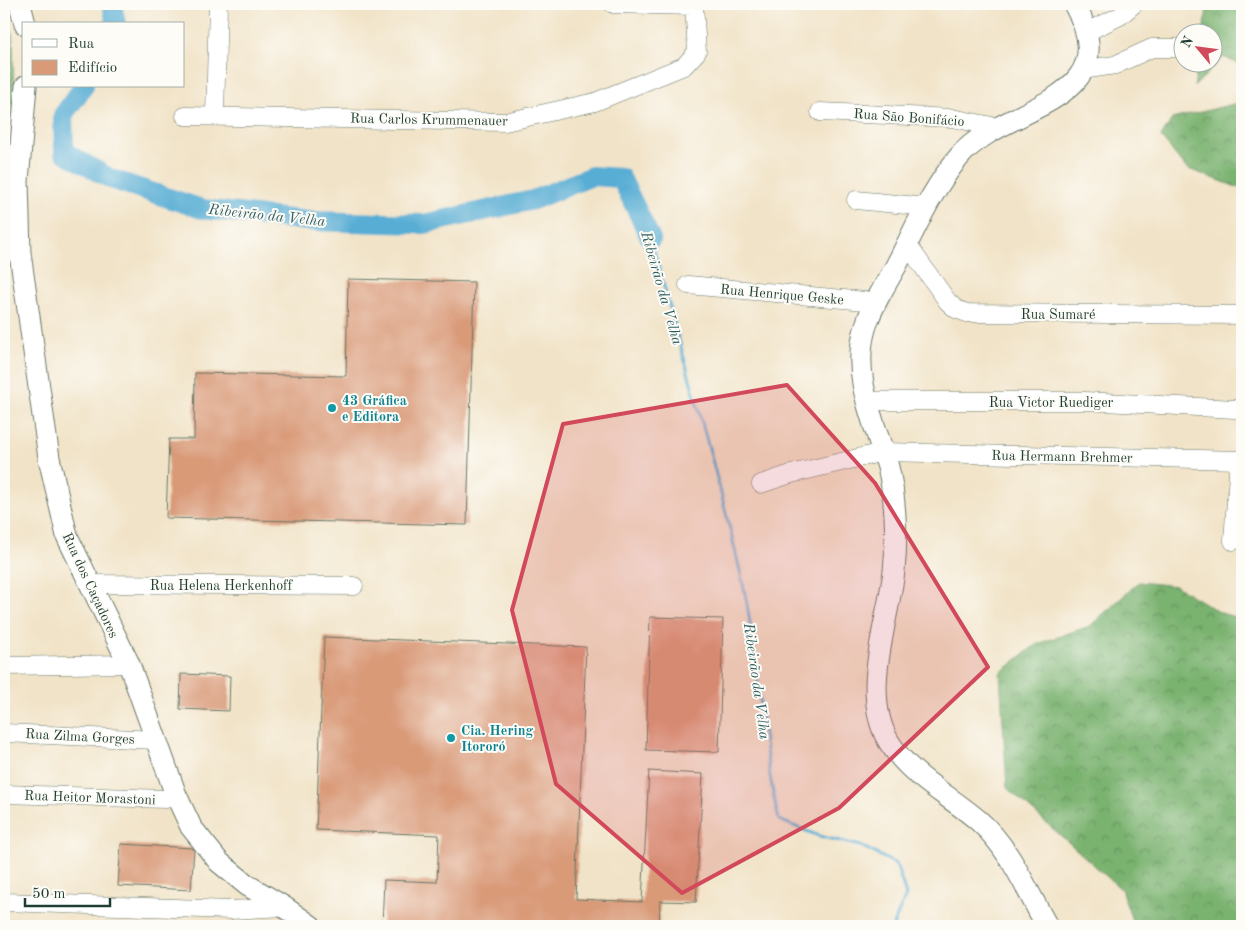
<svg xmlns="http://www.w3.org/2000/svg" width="1246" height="930" font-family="'Old Standard TT',serif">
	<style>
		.forest { fill: url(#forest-crowns); stroke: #4c7852 }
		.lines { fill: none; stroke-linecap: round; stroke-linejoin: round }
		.stream { stroke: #58add4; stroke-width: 3 }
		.river { stroke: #58add4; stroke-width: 20 }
		.building { fill: #d99a78 }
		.minor-casing { stroke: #687767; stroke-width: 19 }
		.major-casing { stroke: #687767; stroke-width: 23 }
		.minor { stroke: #fff; stroke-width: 18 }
		.major { stroke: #fff; stroke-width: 21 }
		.marked { fill: #d1495b; fill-opacity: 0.2; stroke: #d1495b; stroke-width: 4; stroke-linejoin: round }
		.culture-dot { fill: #0f9aa8; stroke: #fdfcf7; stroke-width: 2 }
		.labels { text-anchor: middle; stroke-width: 4; stroke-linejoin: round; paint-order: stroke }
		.street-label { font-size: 14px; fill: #1f3d34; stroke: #fdfcf7 }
		.culture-label { font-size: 14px; font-weight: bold; fill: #0d838f; stroke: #fdfcf7; text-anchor: start }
		.water-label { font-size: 15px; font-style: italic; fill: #305f64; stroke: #fdfcf7 }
	</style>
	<defs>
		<pattern id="forest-crowns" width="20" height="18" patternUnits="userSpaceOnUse" patternTransform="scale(1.25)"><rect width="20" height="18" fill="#7ab270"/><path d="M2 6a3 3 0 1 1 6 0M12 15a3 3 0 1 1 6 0" fill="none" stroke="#63925d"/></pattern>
	</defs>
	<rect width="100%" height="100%" fill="#fdfcf7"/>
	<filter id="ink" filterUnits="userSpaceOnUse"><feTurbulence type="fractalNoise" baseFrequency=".02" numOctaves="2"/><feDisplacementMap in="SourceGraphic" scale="10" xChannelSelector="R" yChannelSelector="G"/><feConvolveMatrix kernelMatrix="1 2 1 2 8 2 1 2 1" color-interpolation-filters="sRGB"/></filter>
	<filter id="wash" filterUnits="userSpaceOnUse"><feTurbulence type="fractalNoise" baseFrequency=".0096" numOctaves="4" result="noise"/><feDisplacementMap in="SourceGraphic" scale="20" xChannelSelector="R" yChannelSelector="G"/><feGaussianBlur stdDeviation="1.12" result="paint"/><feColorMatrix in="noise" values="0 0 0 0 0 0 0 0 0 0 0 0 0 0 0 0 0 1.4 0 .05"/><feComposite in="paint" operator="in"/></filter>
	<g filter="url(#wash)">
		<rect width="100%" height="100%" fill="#f1e3c7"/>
		<path class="forest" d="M4 4H8L13 42 14 100 4 131Z
			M1208 4H1242V66L1224 57 1194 87 1198 63 1214 62V32H1203Z
			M1242 102V189L1186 168 1161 137 1172 119Z
			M1139 582 1176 586 1221 613 1242 619V926H1134L1121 889 1007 788 1000 673 1037 644 1090 626Z"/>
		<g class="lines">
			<path class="stream" d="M651 239C682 354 717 468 743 584 760 662 760 743 779 820L819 836 861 846 896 864 906 895 893 926"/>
			<path class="river" d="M112 4 116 24
				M84 86 63 115 64 152 111 179 202 209 308 221 424 224 533 200 592 176 621 178 651 239"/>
		</g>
		<g id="blocks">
			<path class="building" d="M348 279 474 282 467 525 166 518 169 439H194L195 373 346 376Z
				M650 617 723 619 719 752 646 750Z
				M324 637 586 647 576 899 642 902 649 771 703 774 696 902 660 901 659 926H382L384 880 437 882 439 835 316 830Z
				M181 674 230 676 229 711 180 709Z
				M121 844 192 848 194 850 191 890 118 886Z"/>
		</g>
	</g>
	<g filter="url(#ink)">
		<use href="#blocks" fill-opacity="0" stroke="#687767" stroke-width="1"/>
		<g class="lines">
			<g class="minor-casing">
				<path id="minor" d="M613 4 694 6
					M1087 32 1120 16 1134 4
					M1082 70 1115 65 1152 48H1184
					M820 112 952 118 997 127
					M215 114 218 4
					M185 116 505 122 595 102 684 66 697 52 694 4
					M856 200 927 207
					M907 244 948 302 956 309 967 313 1242 315
					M688 285 877 302
					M867 401H1085L1235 409
					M761 484 791 474 883 452 1242 460
					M1233 541 1239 460
					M89 584 354 586
					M4 666 129 664
					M4 733 156 740
					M4 794 166 799 176 795
					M4 902 231 910 284 907"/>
			</g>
			<g class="major-casing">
				<path id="major" d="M20 4 25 24
					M26 86 18 181 20 253 49 458 67 536 129 664 176 795 191 827 219 862 247 885 284 907 311 926
					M1047 926C1027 891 1010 848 979 821 949 795 911 777 889 742 860 694 888 622 894 571 896 553 896 534 895 516 894 501 892 482 888 467 875 424 851 376 865 329 871 307 885 286 896 266 915 229 932 189 959 157 1002 104 1131 104 1074 4"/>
			</g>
			<use href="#minor" class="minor"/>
			<use href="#major" class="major"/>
		</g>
	</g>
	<path class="marked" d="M787 385 875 483 988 667 839 808 682 893 556 784 512 610 563 424Z"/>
	<g class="culture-dot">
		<circle cx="332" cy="408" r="5"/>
		<circle cx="451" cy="738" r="5"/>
	</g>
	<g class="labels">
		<g class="street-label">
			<text transform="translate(909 117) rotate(4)" y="5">Rua São Bonifácio</text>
			<text transform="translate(429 119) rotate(1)" y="5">Rua Carlos Krummenauer</text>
			<text transform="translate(782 294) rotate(5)" y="5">Rua Henrique Geske</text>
			<text x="1058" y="319">Rua Sumaré</text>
			<text x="1051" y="407">Rua Victor Ruediger</text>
			<text transform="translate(1062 456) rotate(1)" y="5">Rua Hermann Brehmer</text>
			<text transform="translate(91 585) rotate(65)" y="5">Rua dos Caçadores</text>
			<text x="221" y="590">Rua Helena Herkenhoff</text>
			<text transform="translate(80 736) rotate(3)" y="5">Rua Zilma Gorges</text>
			<text transform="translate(90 797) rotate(2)" y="5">Rua Heitor Morastoni</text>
		</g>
		<g class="culture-label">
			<text x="342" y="405">43 Gráfica<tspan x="342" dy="16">e Editora</tspan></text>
			<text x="461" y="735">Cia. Hering<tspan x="461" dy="16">Itororó</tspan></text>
		</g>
		<g class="water-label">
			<text transform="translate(267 215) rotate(6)" y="5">Ribeirão da Velha</text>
			<text transform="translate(662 288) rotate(74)" y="5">Ribeirão da Velha</text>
			<text transform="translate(757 681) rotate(82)" y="5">Ribeirão da Velha</text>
		</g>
	</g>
	<rect width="1246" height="930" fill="none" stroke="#fdfcf7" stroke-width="20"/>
	<rect x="22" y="22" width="162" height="65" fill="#fdfcf7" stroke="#a4b0a9"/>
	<rect x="32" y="39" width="25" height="8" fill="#ffffff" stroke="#a4b0a9"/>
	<text x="68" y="48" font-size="15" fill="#1f3d34">Rua</text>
	<rect x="32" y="60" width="25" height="15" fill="#d99a78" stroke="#a4b0a9"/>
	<text x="68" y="72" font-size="15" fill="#1f3d34">Edifício</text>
	<g transform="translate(1198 48) rotate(299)"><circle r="24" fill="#fdfcf7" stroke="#a4b0a9"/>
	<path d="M0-4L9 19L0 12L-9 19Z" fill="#d1495b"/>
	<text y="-8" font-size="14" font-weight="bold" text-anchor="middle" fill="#1f3d34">N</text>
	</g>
	<path d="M25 898v8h85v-8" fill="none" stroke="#1f3d34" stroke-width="2.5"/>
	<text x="32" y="898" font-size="15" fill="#1f3d34" stroke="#fdfcf7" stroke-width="4" paint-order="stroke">50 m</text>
</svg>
